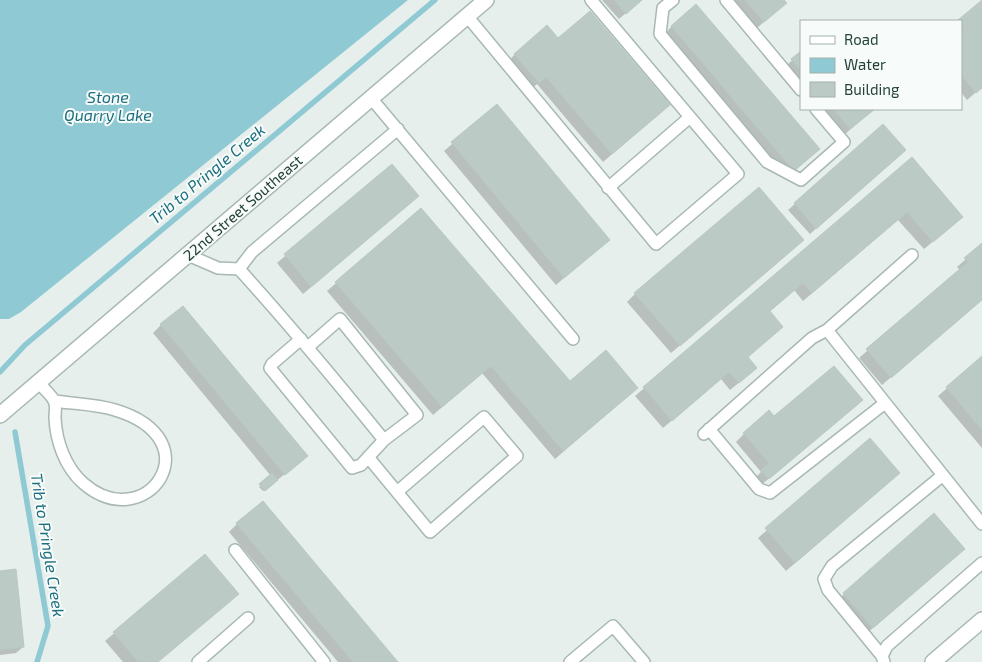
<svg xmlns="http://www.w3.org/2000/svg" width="982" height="662" font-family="'Exo 2',sans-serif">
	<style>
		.water { fill: #8ec9d4 }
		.shadow { fill: #0003 }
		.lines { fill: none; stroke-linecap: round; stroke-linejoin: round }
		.stream { stroke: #8ec9d4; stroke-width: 5.5 }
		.building { fill: #bbcac4; stroke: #b8c9c2 }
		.service-casing { stroke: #a8b8b2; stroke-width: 14 }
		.minor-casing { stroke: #a8b8b2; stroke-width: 18 }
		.tertiary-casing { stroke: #a8b8b2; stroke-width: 18 }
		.service { stroke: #fff; stroke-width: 11 }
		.minor { stroke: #fff; stroke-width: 15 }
		.tertiary { stroke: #fff; stroke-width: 15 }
		.labels { text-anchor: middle; stroke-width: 4; stroke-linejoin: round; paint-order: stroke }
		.street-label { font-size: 15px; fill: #24423a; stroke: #f7fbf9 }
		.water-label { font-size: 16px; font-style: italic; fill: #1c6f80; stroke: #f7fbf9 }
	</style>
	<rect width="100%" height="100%" fill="#e6efeb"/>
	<path class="water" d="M0 0H408L21 312 9 319H0Z"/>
	<path class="shadow" d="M602 0H641L619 19Z
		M734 0H783L779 9 757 28Z
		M982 1V87L967 100 961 92V21H958Z
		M672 26 818 149 786 178 664 35Z
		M558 40 660 113 603 162 537 84 530 90 507 63 515 54Z
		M801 52V84L786 66Z
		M496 106 608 240 556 285 444 151Z
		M822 109H874L844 135Z
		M883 126 898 156 810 234 788 210Z
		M912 159 953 225 924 249 898 220 803 301 794 290 769 312 747 357V376L730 390 721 379 663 428 635 396Z
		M392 165 418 196 303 294 277 263Z
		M421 209 570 383 628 396 555 459 482 373 433 415 327 291Z
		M982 245V299L882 385 859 358 960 270 957 267Z
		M794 248 671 353 627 302 635 294Z
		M161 325 298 464 263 491 259 487 271 476 153 333Z
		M982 358V448L938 396Z
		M853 408 760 486 754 479 761 472 736 442 744 434 774 418Z
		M870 440 899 473 786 571 758 538Z
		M934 515 955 557 865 635 835 602Z
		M237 524 396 662H338L229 532Z
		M205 556 158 662H123L105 641Z
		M0 572 23 647 16 653 0 655Z"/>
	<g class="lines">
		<path class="stream" d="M0 372 25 345 435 0
			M15 432 48 626 37 662"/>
	</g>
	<path class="building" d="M614 0H642L626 14Z
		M745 0H784L787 3 764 22Z
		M982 0V88L976 93 961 75V30L964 28 961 21 958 20Z
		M696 4 820 149 794 171 671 26Z
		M590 11 670 105 612 154 546 77 539 83 514 54 547 25 558 38Z
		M801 51V71L791 59Z
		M497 104 610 240 564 278 451 142Z
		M833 109H875L850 129Z
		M883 124 906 150 816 229 794 203Z
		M912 157 963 217 933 242 907 212 812 293 803 283 770 311 783 327 748 357 757 368 739 383 729 372 672 421 643 387Z
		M392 164 419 196 311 287 284 254Z
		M759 187 804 240 680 346 634 293Z
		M421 208 570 381 606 350 638 388 563 451 491 366 442 407 335 282Z
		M982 243V300L891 378 866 349 968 262 964 258Z
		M183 306 308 456 285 475 160 324Z
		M982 356V430L946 387Z
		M834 366 863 400 769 479 761 470 769 463 743 433 769 410 774 416Z
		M870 438 900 473 795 563 765 528Z
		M272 473 278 480 265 491 259 484Z
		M263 501 398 662H353L236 523Z
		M934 513 965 549 873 628 843 593Z
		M205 554 239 594 158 662H138L113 632Z
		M16 569 24 647 0 650V571Z"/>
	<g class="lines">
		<g class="service-casing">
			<path id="service" d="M591 0 690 117
				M673 0 663 8 660 34 767 162 801 180 844 142 816 109
				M726 0 801 90
				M467 16 656 244 738 174 690 117 608 188
				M371 98 573 339
				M188 255 218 268 239 269C289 324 337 382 384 440L417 415 340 319 308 347
				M239 269 252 252 398 129
				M827 330 912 255
				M301 339 272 364 270 368 352 468 361 465 384 440
				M38 382C43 388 53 396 55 403 56 407 55 413 55 418 56 441 65 467 83 483 146 538 215 440 115 410 96 404 74 404 55 401
				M709 429 759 489 770 493 885 403
				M704 434 812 338 827 330 982 524
				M368 457 430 532 517 456 484 417 397 492
				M235 550 324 662
				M882 656 828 590 824 579 832 566 943 475
				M198 662 248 618
				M570 662 613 626 644 662
				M884 662 882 656 887 646 982 563"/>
		</g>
		<g class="minor-casing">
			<path id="minor" d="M933 662 982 620"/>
		</g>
		<g class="tertiary-casing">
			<path id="tertiary" d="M0 415 486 0"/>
		</g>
		<use href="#service" class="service"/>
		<use href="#minor" class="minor"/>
		<use href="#tertiary" class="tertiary"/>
	</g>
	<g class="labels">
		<g class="street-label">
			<text transform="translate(243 208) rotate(-41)" y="5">22nd Street Southeast</text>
		</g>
		<g class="water-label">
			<text x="108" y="103">Stone<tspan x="108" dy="18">Quarry Lake</tspan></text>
			<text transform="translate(207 174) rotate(-40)" y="6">Trib to Pringle Creek</text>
			<text transform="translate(48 545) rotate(81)" y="6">Trib to Pringle Creek</text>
		</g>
	</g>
	<rect x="800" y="20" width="162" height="90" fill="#f7fbf9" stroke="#a3b1ad"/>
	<rect x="810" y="36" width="25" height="8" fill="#ffffff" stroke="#a3b1ad"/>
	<text x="844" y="45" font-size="15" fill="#24423a">Road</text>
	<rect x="810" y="58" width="25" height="15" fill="#8ec9d4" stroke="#a3b1ad"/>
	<text x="844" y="70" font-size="15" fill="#24423a">Water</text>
	<rect x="810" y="82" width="25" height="15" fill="#bbcac4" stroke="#a3b1ad"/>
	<text x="844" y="95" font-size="15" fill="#24423a">Building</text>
</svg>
